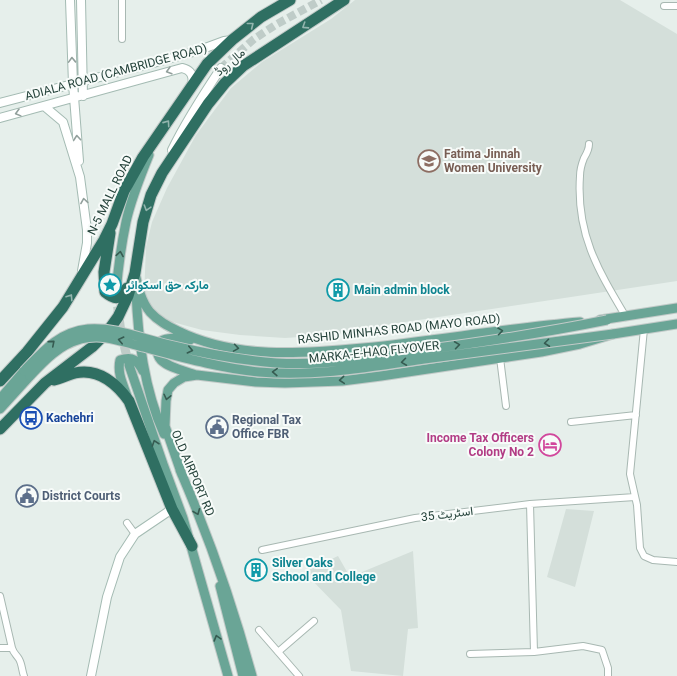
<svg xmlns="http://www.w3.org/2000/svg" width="677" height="676" font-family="Roboto,Vazirmatn,sans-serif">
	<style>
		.built { fill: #d4dfda }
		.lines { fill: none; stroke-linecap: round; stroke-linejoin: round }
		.secondary-tunnel { stroke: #bfccc8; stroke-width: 8; stroke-dasharray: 8 4; stroke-linecap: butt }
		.primary-tunnel { stroke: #bfccc8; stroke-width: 9; stroke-dasharray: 9 4.5; stroke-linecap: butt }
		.street-casing { stroke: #a8b8b2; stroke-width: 8 }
		.secondary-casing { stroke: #a4bbb3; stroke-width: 10 }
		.primary-casing { stroke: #c2cac8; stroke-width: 11 }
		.highway-casing { stroke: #c2cac8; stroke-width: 13 }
		.street { stroke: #fff; stroke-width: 6 }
		.secondary { stroke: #fff; stroke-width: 8 }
		.primary { stroke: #6aa596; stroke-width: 9 }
		.highway { stroke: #2f6f62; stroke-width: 11 }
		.primary-bridge-casing { stroke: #c2cac8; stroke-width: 11; stroke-linecap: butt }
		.primary-bridge { stroke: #6aa596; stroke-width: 9 }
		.oneway { stroke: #93b5ae }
		.oneway2 { stroke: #92a09c }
		.oneway3 { stroke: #365b51 }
		.labels { text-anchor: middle; stroke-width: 4; stroke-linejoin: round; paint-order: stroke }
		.street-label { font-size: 12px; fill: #24423a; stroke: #f7fbf9 }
		.education-label { font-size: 12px; font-weight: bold; fill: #785e54; stroke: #f7fbf9; text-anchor: start }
		.culture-label { font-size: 12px; font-weight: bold; fill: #0d838f; stroke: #f7fbf9; text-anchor: start }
		.transit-label { font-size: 12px; font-weight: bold; fill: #164399; stroke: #f7fbf9; text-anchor: start }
		.service-label { font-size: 12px; font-weight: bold; fill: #4e5e75; stroke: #f7fbf9; text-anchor: start }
		.hotel-label { font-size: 12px; font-weight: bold; fill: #b23c85; stroke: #f7fbf9; text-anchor: end }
	</style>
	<rect width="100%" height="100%" fill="#e6efeb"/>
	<path class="built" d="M355 0H620L677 34V281L392 324 345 334 285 338 240 335 202 330 154 317 144 296 146 247 152 222 167 188 196 135 231 88 262 62 331 19Z
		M566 509 594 511 575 587 547 577Z
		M413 551 418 628 408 629 403 676 351 671 341 610 304 572 338 556 350 577Z"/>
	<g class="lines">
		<path class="secondary-tunnel" d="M221 68 254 39 277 24 321 0"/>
		<path class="primary-tunnel" d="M116 293 121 333 129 365"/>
		<g class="street-casing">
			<path id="street" d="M122 0V39
				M664 6H677
				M589 144C589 150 587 153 584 158 582 163 580 171 580 176 576 234 598 270 626 317
				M644 329 630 474 637 505 640 548 644 556 653 560 677 562
				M500 358 506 406
				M571 422 636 415
				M530 504 534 652
				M127 523 135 534
				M262 550 415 518 530 504 635 497
				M0 596 12 648C14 654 16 654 19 659 22 664 22 671 24 676
				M259 630 299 676
				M0 648H12
				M278 652 314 621
				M470 654 534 652 583 646 602 650 608 668V676"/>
		</g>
		<g class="secondary-casing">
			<path id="secondary" d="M70 0 73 84 79 161
				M81 0 83 96
				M0 103 150 64 197 51 224 41 232 40
				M44 106 63 122 80 177 87 230V243L82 271
				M0 118 182 68C191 70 194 76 192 86
				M172 150C186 121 203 95 221 68
				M91 676 107 597 120 557 135 534 172 509"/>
		</g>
		<g class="primary-casing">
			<path id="primary" d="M135 273C138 287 141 301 150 312 158 321 168 326 178 331 235 359 301 354 363 348 435 341 507 328 580 322
				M136 291C138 339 144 389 164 434
				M116 293C118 269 121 246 126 222 131 199 140 177 149 155
				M600 320 677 308
				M190 340C181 339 159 334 157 348 157 352 158 357 161 360 169 368 185 371 196 375
				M129 365 163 464 183 518 228 676
				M127 396C123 384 117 373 120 360 133 356 137 360 143 371
				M0 399 24 371
				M0 409 30 376
				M180 470C209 537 233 606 252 676
				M182 475 165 426 166 401 168 390 174 383 184 377 197 375 256 382 285 383 342 381 381 376 541 352 580 344 613 334 677 324
				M220 586 243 676"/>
		</g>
		<g class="highway-casing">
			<path id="highway" d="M110 233 104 272 105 292C116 301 120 299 127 288
				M54 380C61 378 68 375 75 373 98 368 116 383 129 401L172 509 192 546
				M0 381 27 352 63 307 104 240 112 224 124 191 143 157 207 64 232 40 261 17 290 0
				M0 429 45 383 92 347 108 331 118 317 128 296 135 273 143 222 151 195 162 173 208 104 225 83 243 66 344 0"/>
		</g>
		<use href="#street" class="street"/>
		<use href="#secondary" class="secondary"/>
		<use href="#primary" class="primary"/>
		<use href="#highway" class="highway"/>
		<g class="primary-bridge-casing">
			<path id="primary-bridge" d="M24 371C43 351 59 332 88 329 115 327 140 338 165 344 202 353 238 360 276 363 328 366 379 357 430 349 490 341 548 332 607 320
				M30 376C45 360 59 345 81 339 103 333 122 342 143 347 181 357 220 368 259 372 314 377 370 367 424 359 487 351 550 342 613 334"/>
		</g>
		<use href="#primary-bridge" class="primary-bridge"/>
	</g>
	<defs><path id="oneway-chevron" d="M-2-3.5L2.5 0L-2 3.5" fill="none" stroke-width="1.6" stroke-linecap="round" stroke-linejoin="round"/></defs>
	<g class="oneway">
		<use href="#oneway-chevron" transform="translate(251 25) rotate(-38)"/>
		<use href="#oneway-chevron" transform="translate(305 26) rotate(147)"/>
		<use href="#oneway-chevron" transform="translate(167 123) rotate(-55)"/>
		<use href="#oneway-chevron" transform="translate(147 208) rotate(107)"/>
		<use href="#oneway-chevron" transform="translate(70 297) rotate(-57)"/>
	</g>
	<g class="oneway2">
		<use href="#oneway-chevron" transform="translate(72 60) rotate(-92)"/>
		<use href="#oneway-chevron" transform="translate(169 71) rotate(164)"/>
		<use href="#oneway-chevron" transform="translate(18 113) rotate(165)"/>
		<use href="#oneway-chevron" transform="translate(77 138) rotate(-95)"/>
		<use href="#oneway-chevron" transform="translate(84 201) rotate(-99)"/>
	</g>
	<g class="oneway3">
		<use href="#oneway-chevron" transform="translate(120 254) rotate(-81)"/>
		<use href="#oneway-chevron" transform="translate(500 331) rotate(-8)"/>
		<use href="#oneway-chevron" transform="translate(121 340) rotate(-167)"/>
		<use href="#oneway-chevron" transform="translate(52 343) rotate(-41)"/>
		<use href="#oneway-chevron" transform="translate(547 343) rotate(173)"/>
		<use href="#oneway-chevron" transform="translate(457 345) rotate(-8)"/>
		<use href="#oneway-chevron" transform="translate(236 348) rotate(9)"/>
		<use href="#oneway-chevron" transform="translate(190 350) rotate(13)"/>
		<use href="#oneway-chevron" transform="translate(404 362) rotate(172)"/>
		<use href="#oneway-chevron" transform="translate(275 372) rotate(-178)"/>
		<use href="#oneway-chevron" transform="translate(342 380) rotate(175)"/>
		<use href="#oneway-chevron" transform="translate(167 397) rotate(103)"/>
		<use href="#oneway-chevron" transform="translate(155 443) rotate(-109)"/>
		<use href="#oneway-chevron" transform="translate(197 512) rotate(68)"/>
		<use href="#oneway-chevron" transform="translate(217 638) rotate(-106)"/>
	</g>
	<defs>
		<g id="university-ring" transform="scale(1.15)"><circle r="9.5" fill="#f7fbf9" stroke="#8d6e63" stroke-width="1.5"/><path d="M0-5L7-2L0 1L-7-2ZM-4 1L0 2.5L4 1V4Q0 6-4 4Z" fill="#8d6e63"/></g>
		<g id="sight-ring" transform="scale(1.15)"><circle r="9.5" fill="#f7fbf9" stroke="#0f9aa8" stroke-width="1.5"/><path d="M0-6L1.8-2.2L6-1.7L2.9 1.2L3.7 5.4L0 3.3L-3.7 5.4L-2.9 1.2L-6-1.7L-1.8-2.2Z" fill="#0f9aa8"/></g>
		<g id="building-ring" transform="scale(1.15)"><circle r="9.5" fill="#f7fbf9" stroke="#0f9aa8" stroke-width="1.5"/><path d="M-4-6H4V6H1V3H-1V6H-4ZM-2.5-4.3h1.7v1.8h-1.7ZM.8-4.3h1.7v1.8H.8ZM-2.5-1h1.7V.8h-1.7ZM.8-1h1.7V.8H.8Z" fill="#0f9aa8"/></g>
		<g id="bus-ring" transform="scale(1.15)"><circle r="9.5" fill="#f7fbf9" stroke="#1a4fb4" stroke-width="1.5"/><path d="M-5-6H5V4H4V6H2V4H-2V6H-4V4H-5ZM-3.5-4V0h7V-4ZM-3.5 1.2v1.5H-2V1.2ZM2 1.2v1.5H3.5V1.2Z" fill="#1a4fb4"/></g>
		<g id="civic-ring" transform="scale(1.15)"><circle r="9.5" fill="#f7fbf9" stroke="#5c6f8a" stroke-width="1.5"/><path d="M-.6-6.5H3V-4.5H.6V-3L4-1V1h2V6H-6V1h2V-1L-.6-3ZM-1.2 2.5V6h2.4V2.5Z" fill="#5c6f8a"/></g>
		<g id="hotel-ring" transform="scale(1.15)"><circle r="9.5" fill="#f7fbf9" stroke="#d1479c" stroke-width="1.5"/><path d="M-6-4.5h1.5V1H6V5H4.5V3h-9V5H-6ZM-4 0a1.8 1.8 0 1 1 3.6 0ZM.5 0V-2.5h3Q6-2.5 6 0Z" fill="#d1479c"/></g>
	</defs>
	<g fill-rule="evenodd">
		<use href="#university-ring" x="429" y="161"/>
		<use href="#sight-ring" x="110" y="285"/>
		<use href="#building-ring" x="338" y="290"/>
		<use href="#bus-ring" x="31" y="418"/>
		<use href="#civic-ring" x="217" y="427"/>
		<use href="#hotel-ring" x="550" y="445"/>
		<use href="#civic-ring" x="27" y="496"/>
		<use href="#building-ring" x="256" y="570"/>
	</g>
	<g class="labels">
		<g class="street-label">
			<text transform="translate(230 62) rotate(-41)" y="4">مال روڈ</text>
			<text transform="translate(116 72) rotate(-15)" y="4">ADIALA ROAD (CAMBRIDGE ROAD)</text>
			<text transform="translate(110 195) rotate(-64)" y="4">N-5 MALL ROAD</text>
			<text transform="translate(399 329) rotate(-6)" y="4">RASHID MINHAS ROAD (MAYO ROAD)</text>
			<text transform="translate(374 352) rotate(-6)" y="4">MARKA-E-HAQ FLYOVER</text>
			<text transform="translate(193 473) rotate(67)" y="4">OLD AIRPORT RD</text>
			<text transform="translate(447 514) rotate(-7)" y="4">اسٹریٹ 35</text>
		</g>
		<g class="education-label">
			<text x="444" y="158">Fatima Jinnah<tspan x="444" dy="14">Women University</tspan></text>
		</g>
		<g class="culture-label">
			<text x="126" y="289">مارکہ حق اسکوائر</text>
			<text x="354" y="294">Main admin block</text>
			<text x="272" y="567">Silver Oaks<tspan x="272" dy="14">School and College</tspan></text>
		</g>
		<g class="transit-label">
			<text x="46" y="422">Kachehri</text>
		</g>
		<g class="service-label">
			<text x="232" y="424">Regional Tax<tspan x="232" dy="14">Office FBR</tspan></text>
			<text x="42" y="500">District Courts</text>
		</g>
		<g class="hotel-label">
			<text x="534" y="442">Income Tax Officers<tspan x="534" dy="14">Colony No 2</tspan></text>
		</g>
	</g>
</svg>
